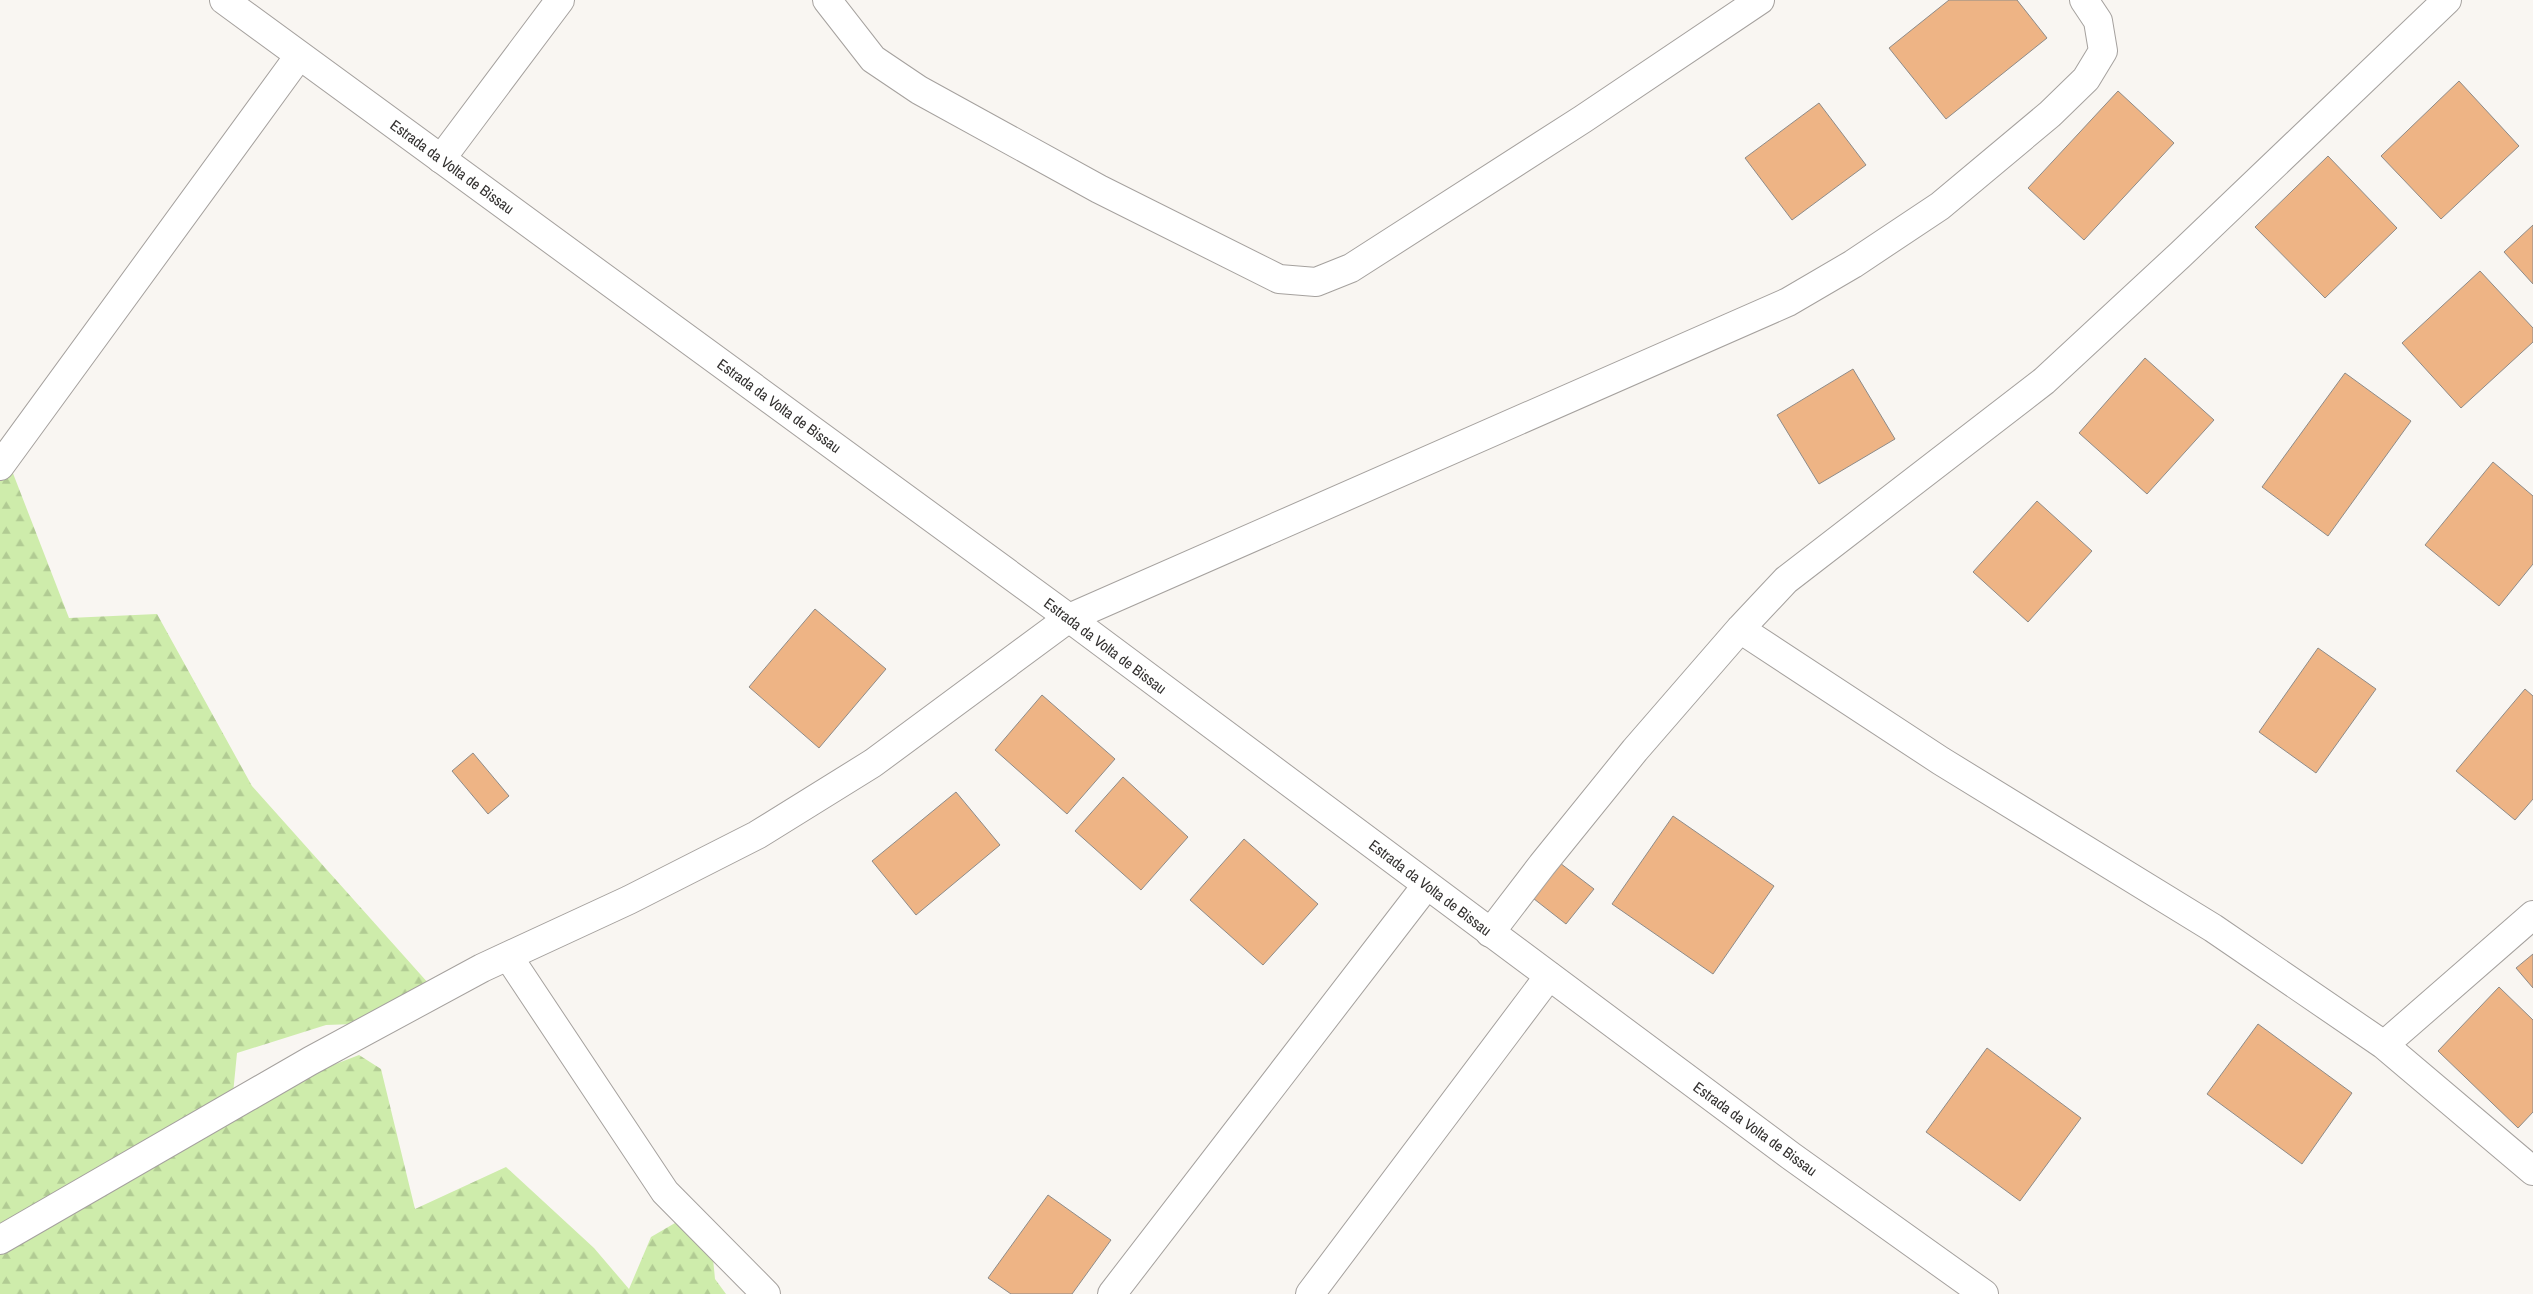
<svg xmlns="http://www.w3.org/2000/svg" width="2533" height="1294" font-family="'Archivo Narrow',sans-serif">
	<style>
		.forest { fill: url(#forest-firs) }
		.building { fill: #eeb485; stroke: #8e8b88 }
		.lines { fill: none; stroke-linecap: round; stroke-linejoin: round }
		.street-casing { stroke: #a5a19e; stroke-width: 30 }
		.secondary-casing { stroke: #a5a19e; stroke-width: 30 }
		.street { stroke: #fff; stroke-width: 28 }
		.secondary { stroke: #fff; stroke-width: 28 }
		.labels { text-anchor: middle; stroke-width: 5; stroke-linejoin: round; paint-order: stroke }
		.street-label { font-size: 15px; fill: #32302f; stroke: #fff }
	</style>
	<defs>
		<pattern id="forest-firs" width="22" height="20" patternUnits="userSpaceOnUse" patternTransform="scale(1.25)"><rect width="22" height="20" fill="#ceecab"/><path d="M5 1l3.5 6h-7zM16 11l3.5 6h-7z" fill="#b1cb93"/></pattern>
	</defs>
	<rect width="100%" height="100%" fill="#f9f6f2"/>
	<path class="forest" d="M0 461 9 463 69 618 157 614 252 786 429 984 355 1024 326 1025 237 1053 232 1104 359 1055 381 1069 415 1209 506 1167 594 1248 629 1289 651 1237 687 1216 712 1248 715 1279 726 1294H0Z"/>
	<path class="building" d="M1949 0H2017L2047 38 1946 119 1889 48Z
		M2459 81 2519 146 2441 219 2381 156Z
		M2118 91 2174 143 2084 240 2028 188Z
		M1819 103 1866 165 1792 220 1745 158Z
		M2328 156 2397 228 2325 298 2255 227Z
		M2533 225V284L2504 252Z
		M2480 271 2533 328V342L2461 408 2402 343Z
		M2145 358 2214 420 2147 494 2079 433Z
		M1853 369 1895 439 1819 484 1777 415Z
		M2345 373 2411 421 2328 536 2262 487Z
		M2493 462 2533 496V564L2499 606 2425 545Z
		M2037 501 2092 551 2028 622 1973 572Z
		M815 609 886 669 819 748 749 687Z
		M2318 648 2376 689 2316 773 2259 732Z
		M2525 689 2533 696V799L2515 820 2456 771Z
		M1042 695 1115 759 1067 814 995 750Z
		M473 753 509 796 488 814 452 771Z
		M1123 777 1188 837 1141 890 1075 831Z
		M956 792 1000 845 916 915 872 861Z
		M1673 816 1774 886 1713 974 1612 904Z
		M1244 839 1318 904 1263 965 1190 900Z
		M1556 860 1594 889 1566 924 1529 895Z
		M2533 954V988L2516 968Z
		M2499 987 2533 1020V1112L2518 1128 2438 1051Z
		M2258 1024 2352 1093 2302 1164 2207 1094Z
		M1987 1048 2081 1118 2020 1201 1926 1132Z
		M1048 1195 1111 1240 1072 1294H1011L988 1278Z"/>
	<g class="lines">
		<g class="street-casing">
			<path id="street" d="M827 0 873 59 919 90 1099 189 1279 279 1316 282 1351 268 1583 119 1760 0
				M441 159 560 0
				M0 466 299 56
				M1740 629 1941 761 2213 928 2384 1045
				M2533 915 2384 1045 2533 1171
				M1490 933 1542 865 1635 750 1740 629 1786 580 2044 381 2180 255 2447 0
				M508 956 665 1192 766 1294
				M0 1240 310 1061 482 968 629 900 757 835 873 763 1069 618 1788 302 1853 264 1940 206 2050 114 2086 79 2103 51 2098 21 2084 0
				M1112 1294 1426 886
				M1310 1294 1549 976"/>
		</g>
		<g class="secondary-casing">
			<path id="secondary" d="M224 0 1069 618 1791 1156 1984 1294"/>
		</g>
		<use href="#street" class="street"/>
		<use href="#secondary" class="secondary"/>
	</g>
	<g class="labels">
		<g class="street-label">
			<text transform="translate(452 167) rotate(36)" y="5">Estrada da Volta de Bissau</text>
			<text transform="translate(779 406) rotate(36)" y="5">Estrada da Volta de Bissau</text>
			<text transform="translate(1105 646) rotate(37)" y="5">Estrada da Volta de Bissau</text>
			<text transform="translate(1430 888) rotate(37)" y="5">Estrada da Volta de Bissau</text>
			<text transform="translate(1755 1129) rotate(36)" y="5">Estrada da Volta de Bissau</text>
		</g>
	</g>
</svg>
